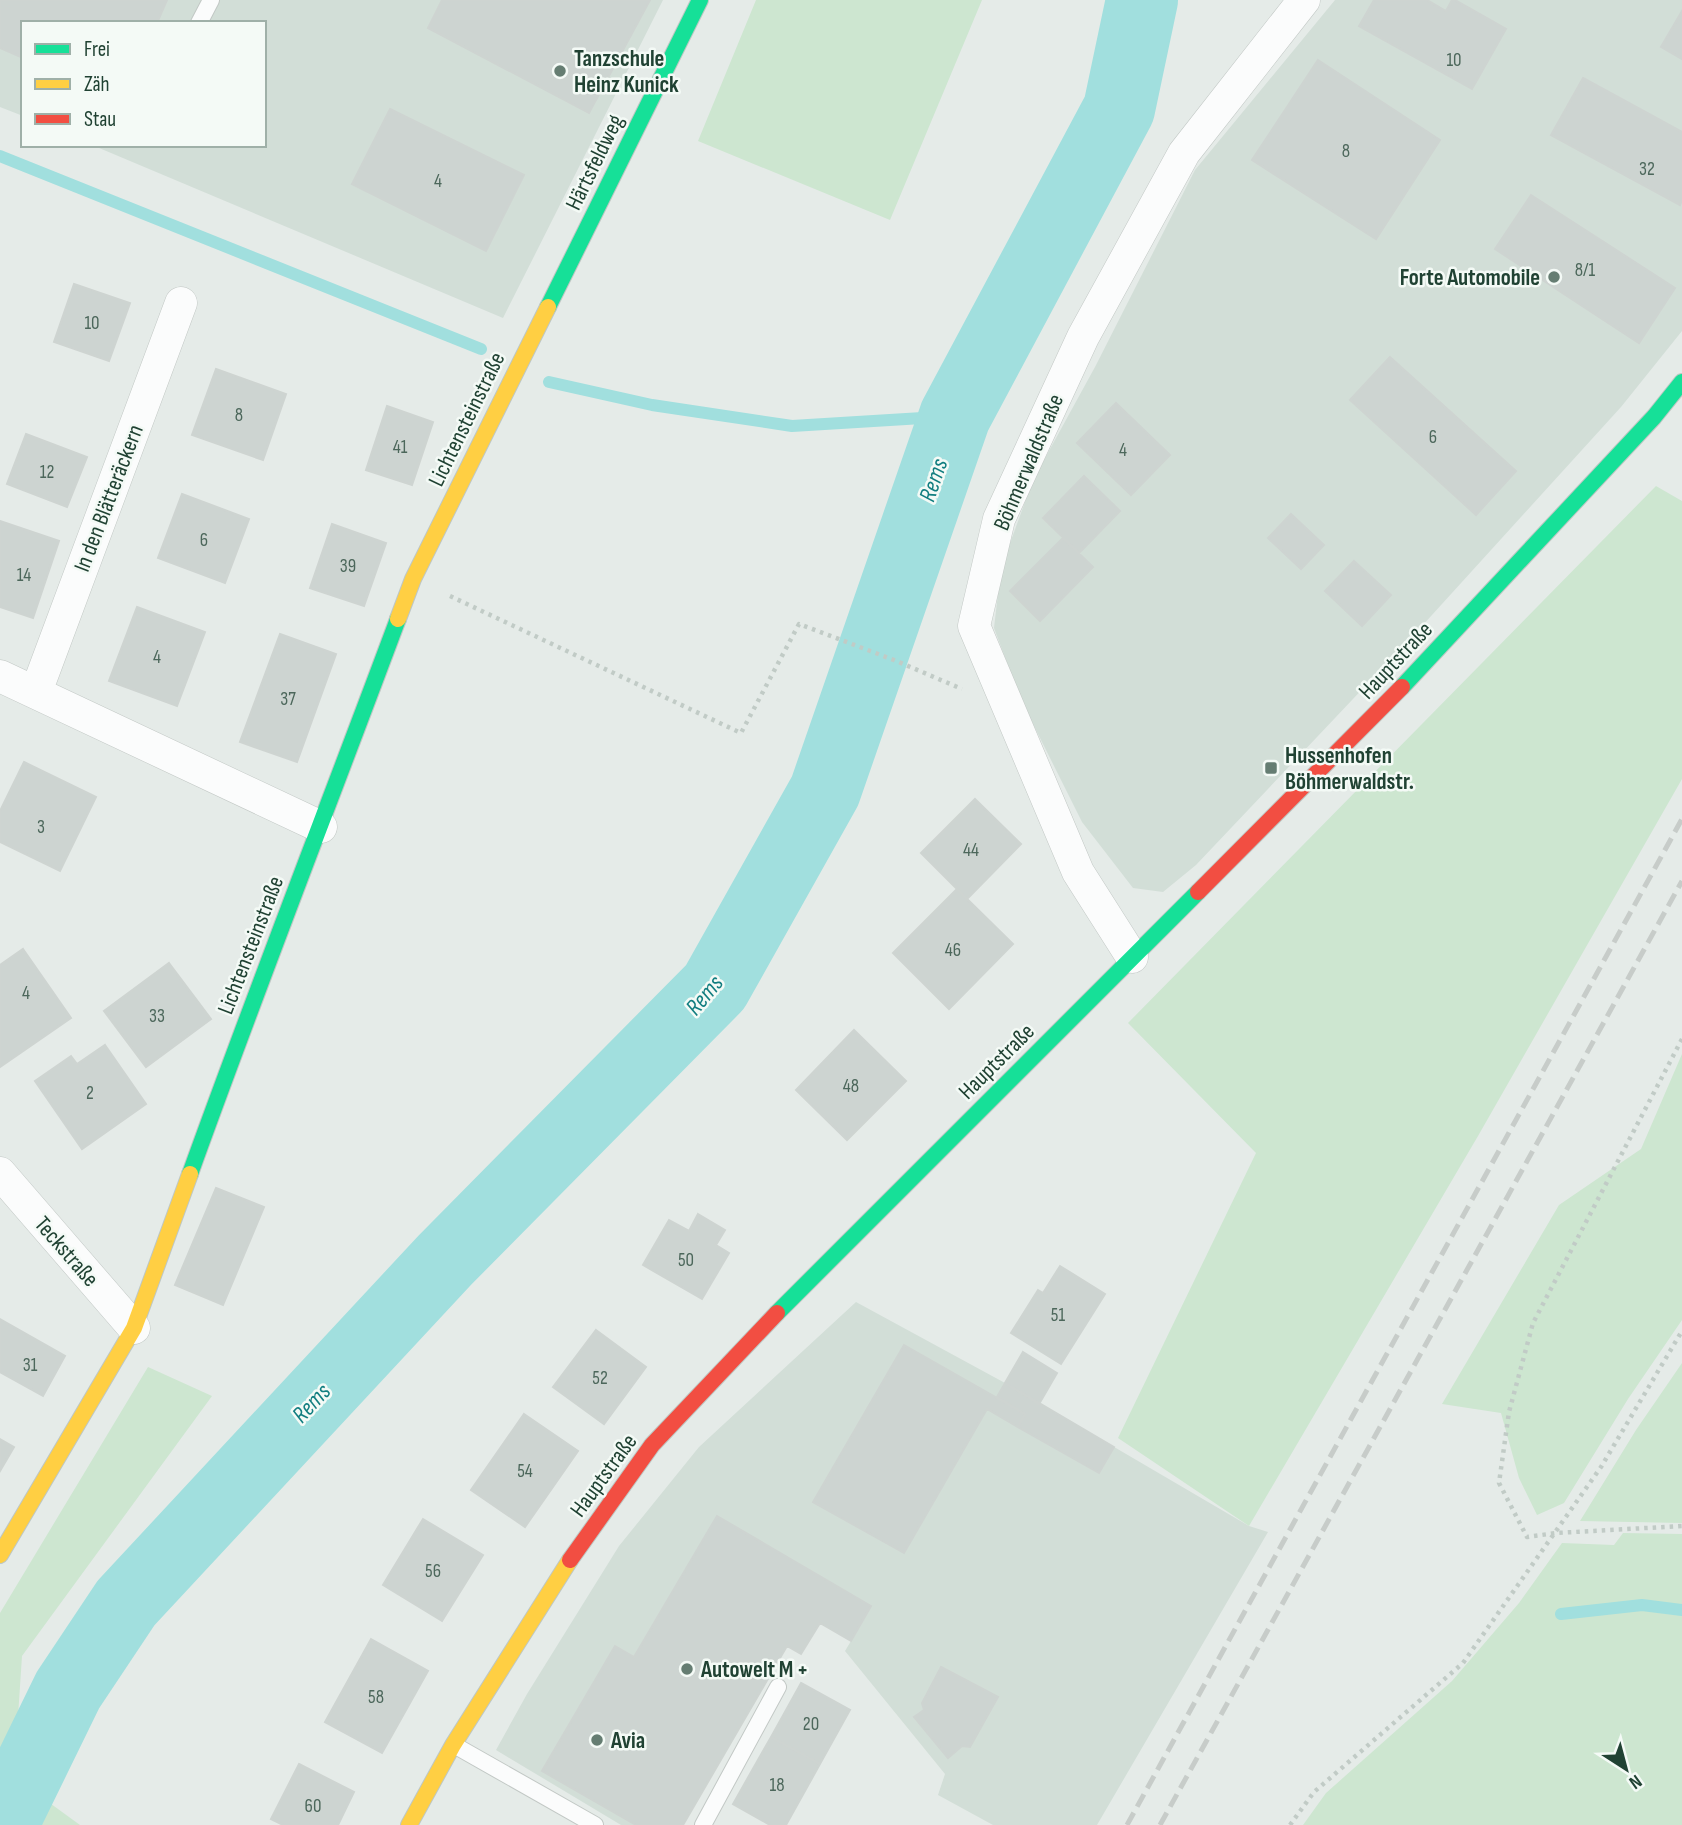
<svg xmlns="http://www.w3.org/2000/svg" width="1682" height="1825" font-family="'Sofia Sans Condensed',sans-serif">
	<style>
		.built { fill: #d2ded7 }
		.green { fill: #cde6d0 }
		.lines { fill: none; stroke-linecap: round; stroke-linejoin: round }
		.stream { stroke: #a1dfde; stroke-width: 12 }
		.river { stroke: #a1dfde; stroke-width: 72 }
		.building { fill: #cdd4d1; stroke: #ced4d1; stroke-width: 2 }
		.lane-casing { stroke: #c2c8c5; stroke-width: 18 }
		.street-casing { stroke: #c2c8c5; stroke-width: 33 }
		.fast-casing { stroke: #bec7c3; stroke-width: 18 }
		.slow-casing { stroke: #bec7c3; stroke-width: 18 }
		.jam-casing { stroke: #bec7c3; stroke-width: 18 }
		.path { stroke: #c1cbc6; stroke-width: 4.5; stroke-dasharray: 3.5 5; stroke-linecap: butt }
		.lane { stroke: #fbfcfc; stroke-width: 16 }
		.street { stroke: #fbfcfc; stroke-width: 32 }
		.fast { stroke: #16e098; stroke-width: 16 }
		.slow { stroke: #ffcf43; stroke-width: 16 }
		.jam { stroke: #f24e42; stroke-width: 16 }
		.rail { stroke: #c7ccc9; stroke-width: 5; stroke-dasharray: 14 7; stroke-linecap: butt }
		.poi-dot { fill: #657d72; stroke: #f4faf6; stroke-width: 2.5 }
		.labels { text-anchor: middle; stroke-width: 5; stroke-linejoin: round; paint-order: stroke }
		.number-label { font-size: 19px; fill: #4c675b }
		.poi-label { font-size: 23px; font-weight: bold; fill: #204233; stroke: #f4faf6; text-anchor: start }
		.street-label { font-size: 23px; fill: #204233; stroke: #f4faf6 }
		.water-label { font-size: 24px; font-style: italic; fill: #127e80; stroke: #f4faf6 }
	</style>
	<rect width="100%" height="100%" fill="#e5ebe8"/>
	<path class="built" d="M0 0H663L503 318 92 145H264V23H23V116L0 107Z
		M1335 0H1682V331L1621 407 1422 626 1196 865 1163 892 1133 888 1082 822 1021 700 994 628 1001 568 1033 480 1095 367 1195 170Z
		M856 1302 1005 1383 1249 1526 1268 1532 1097 1825H993L938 1795 945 1774 845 1651 851 1641 820 1623 801 1654 787 1646 683 1825H621L496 1750 527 1694 619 1546 699 1447Z"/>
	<path class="green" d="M756 0H982L890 220 698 141Z
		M1656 486 1682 501V779L1478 1136 1249 1526 1118 1438 1256 1153 1128 1023Z
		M1682 1054V1320L1628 1399 1564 1503 1537 1515 1519 1478 1501 1413 1442 1404 1559 1205 1641 1149Z
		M1682 1363V1523L1580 1521 1636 1430Z
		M148 1367 212 1396 22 1656 14 1777 80 1825H0V1613Z
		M1623 1533 1682 1534V1825H1303L1326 1793 1452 1681 1519 1603 1562 1543 1614 1545Z"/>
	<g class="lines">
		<path class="stream" d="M0 156 481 349
			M549 382 652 405 792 426 955 416
			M715 987 736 1003
			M1561 1614 1642 1605 1682 1610"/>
		<path class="river" d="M2 1825 68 1690 126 1603 445 1260 715 987 825 791 955 416 1119 109 1142 0"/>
	</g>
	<path class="building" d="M0 0H167L157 23H23V58L0 48Z
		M442 0H650L589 113 428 28Z
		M1374 0H1427L1446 11 1452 0H1455L1506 29 1472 89 1359 26Z
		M1682 11V59L1661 47Z
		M1318 60 1440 140 1376 239 1252 160Z
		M1583 78 1682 132V200L1680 205 1551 135Z
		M390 109 524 175 486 251 352 184Z
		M1531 195 1675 288 1639 343 1495 249Z
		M74 284 130 303 109 361 54 342Z
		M1390 357 1516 471 1476 515 1350 400Z
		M216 369 286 394 263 460 192 435Z
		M1116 403 1170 455 1131 495 1077 443Z
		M387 406 433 422 412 485 366 470Z
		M26 434 87 457 67 507 7 484Z
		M1084 476 1120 511 1079 553 1043 518Z
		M182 494 249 519 225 583 158 558Z
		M1291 514 1324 545 1301 569 1268 538Z
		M0 521 59 541 33 618 0 607Z
		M332 524 386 543 364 606 310 588Z
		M1063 538 1093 567 1040 621 1010 591Z
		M1354 561 1391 595 1362 626 1325 591Z
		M137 607 205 632 177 706 109 681Z
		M280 634 336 654 297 762 240 742Z
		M24 762 96 797 60 871 0 842V811Z
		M975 799 1021 844 967 899 921 853Z
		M957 889 1013 944 949 1009 893 953Z
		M23 949 71 1018 0 1067V965Z
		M169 963 211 1019 146 1067 104 1011Z
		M854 1030 906 1081 847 1140 796 1090Z
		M105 1045 146 1104 82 1149 35 1081 71 1056 77 1064Z
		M216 1188 264 1207 223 1305 175 1285Z
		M698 1214 725 1230 716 1245 729 1253 702 1299 643 1265 669 1220 689 1231Z
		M1060 1266 1105 1294 1061 1364 1011 1333 1038 1290 1043 1293Z
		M0 1319 65 1356 43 1396 0 1372Z
		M596 1330 646 1367 604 1424 553 1387Z
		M904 1345 1025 1414 1018 1427 987 1409 904 1553 813 1502Z
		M1023 1352 1057 1373 1039 1404 1005 1383Z
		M1005 1383 1114 1447 1099 1473 1018 1427 1025 1414 997 1397Z
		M524 1414 578 1451 525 1527 471 1490Z
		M0 1439 14 1447 0 1471Z
		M717 1516 871 1606 851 1641 820 1623 801 1654 787 1646 683 1825H636L542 1771 615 1646 634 1657Z
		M423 1519 483 1555 442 1621 383 1585Z
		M371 1639 428 1671 382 1753 325 1722Z
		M941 1667 998 1697 970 1747 962 1746 948 1758 914 1717 924 1710 922 1703Z
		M801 1683 850 1710 820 1764 771 1737Z
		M771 1737 820 1764 786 1825H770L733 1804Z
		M299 1764 354 1792 338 1825H283L271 1819Z"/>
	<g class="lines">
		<g class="lane-casing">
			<path id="lane" d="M199 23 211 0
				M454 1745 595 1825
				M703 1825 778 1687"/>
		</g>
		<g class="street-casing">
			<path id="street" d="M0 676 321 827
				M36 692 181 303
				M1132 957 1078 872 974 626 999 519 1083 337 1184 153 1304 0
				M0 1173 134 1328"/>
		</g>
		<g class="fast-casing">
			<path id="fast" d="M548 307 700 0
				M1402 687 1654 417 1682 382
				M190 1174C257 988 329 804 398 619
				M777 1313 1198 892"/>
		</g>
		<g class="slow-casing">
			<path id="slow" d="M398 619 413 579 548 307
				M0 1555 134 1328 190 1174
				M409 1825 453 1745 570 1560"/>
		</g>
		<g class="jam-casing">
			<path id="jam" d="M1198 892 1402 687
				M570 1560 652 1445 777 1313"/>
		</g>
		<path class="path" d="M450 596 741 733 799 624 894 660 962 689
			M1682 1039 1533 1323 1509 1412 1499 1483 1527 1537 1556 1533 1682 1526
			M1290 1825 1314 1792 1463 1663 1601 1467 1682 1331"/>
		<use href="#lane" class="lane"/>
		<use href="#street" class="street"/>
		<use href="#fast" class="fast"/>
		<use href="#slow" class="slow"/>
		<use href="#jam" class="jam"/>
		<path class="rail" d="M1127 1825 1682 819
			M1160 1825 1682 881"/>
	</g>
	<g class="poi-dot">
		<circle cx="560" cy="71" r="7"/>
		<circle cx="1554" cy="277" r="7"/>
		<rect x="1264" y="761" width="14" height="14" rx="3.5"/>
		<circle cx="687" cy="1669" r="7"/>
		<circle cx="597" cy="1740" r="7"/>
	</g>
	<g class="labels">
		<g class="number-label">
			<text x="1454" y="66">10</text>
			<text x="1346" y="157">8</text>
			<text x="1647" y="175">32</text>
			<text x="438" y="187">4</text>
			<text x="1585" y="276">8/1</text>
			<text x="92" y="329">10</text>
			<text x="239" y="421">8</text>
			<text x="1433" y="443">6</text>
			<text x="400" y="453">41</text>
			<text x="1123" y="456">4</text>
			<text x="47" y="478">12</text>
			<text x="204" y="546">6</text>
			<text x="348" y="572">39</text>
			<text x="24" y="581">14</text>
			<text x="157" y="663">4</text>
			<text x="288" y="705">37</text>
			<text x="41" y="833">3</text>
			<text x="971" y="856">44</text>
			<text x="953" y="956">46</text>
			<text x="26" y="999">4</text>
			<text x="157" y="1022">33</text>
			<text x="851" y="1092">48</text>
			<text x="90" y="1099">2</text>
			<text x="686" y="1266">50</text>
			<text x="1058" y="1321">51</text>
			<text x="30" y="1371">31</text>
			<text x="600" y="1384">52</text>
			<text x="525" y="1477">54</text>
			<text x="433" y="1577">56</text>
			<text x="376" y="1703">58</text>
			<text x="811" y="1730">20</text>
			<text x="777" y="1791">18</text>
			<text x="313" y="1812">60</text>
		</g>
		<g class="poi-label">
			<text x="574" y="66">Tanzschule<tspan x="574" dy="26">Heinz Kunick</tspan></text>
			<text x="1540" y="285" text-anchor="end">Forte Automobile</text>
			<text x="1285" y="763">Hussenhofen<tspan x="1285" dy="26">Böhmerwaldstr.</tspan></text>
			<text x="701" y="1677">Autowelt M +</text>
			<text x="611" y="1748">Avia</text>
		</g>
		<g class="street-label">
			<text transform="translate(594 162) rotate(-64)" y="8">Härtsfeldweg</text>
			<text transform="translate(466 419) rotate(-64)" y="8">Lichtensteinstraße</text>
			<text transform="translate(1028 462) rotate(-67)" y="8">Böhmerwaldstraße</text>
			<text transform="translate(108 498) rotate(-69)" y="8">In den Blätteräckern</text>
			<text transform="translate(1395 660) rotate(-47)" y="8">Hauptstraße</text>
			<text transform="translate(250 945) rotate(-69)" y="8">Lichtensteinstraße</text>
			<text transform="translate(996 1061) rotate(-45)" y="8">Hauptstraße</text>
			<text transform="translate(67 1251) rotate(49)" y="8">Teckstraße</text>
			<text transform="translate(603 1475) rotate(-54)" y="8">Hauptstraße</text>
		</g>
		<g class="water-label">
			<text transform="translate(933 480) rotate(-71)" y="8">Rems</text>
			<text transform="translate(704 995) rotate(-50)" y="8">Rems</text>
			<text transform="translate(311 1403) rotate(-47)" y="8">Rems</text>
		</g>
	</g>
	<rect x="21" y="21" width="245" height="126" fill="#f4faf6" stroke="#9fb0a8" stroke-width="2"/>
	<rect x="35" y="44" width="35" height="10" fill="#16e098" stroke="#9fb0a8" stroke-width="2"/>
	<text x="84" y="56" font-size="21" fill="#204233">Frei</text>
	<rect x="35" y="79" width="35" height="10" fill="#ffcf43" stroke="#9fb0a8" stroke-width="2"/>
	<text x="84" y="91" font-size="21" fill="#204233">Zäh</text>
	<rect x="35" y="114" width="35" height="10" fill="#f24e42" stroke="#9fb0a8" stroke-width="2"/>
	<text x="84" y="126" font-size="21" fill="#204233">Stau</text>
	<g transform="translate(1626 1769) rotate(144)" stroke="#f4faf6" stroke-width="5" paint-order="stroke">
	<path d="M0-5L12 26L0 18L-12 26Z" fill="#204233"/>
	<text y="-10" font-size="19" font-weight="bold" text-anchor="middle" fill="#204233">N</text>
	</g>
</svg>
